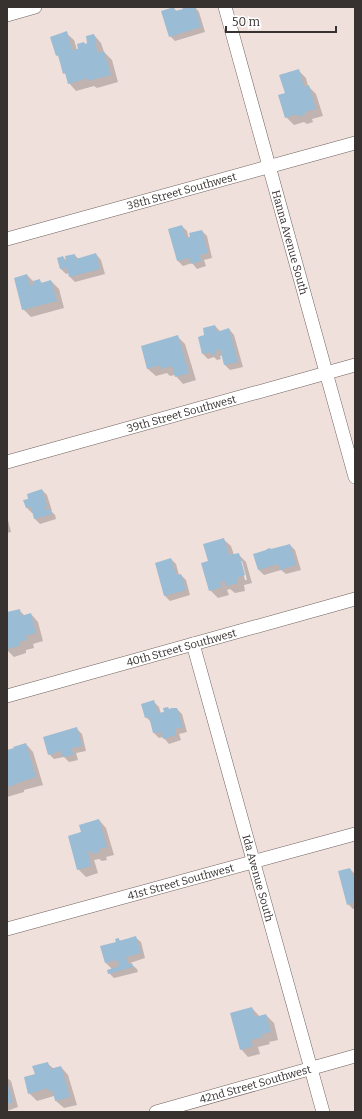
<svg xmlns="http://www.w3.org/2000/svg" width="362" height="1119" font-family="Bitter,serif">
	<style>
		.shadow { fill: #0003; fill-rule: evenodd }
		.building { fill: #9abcd5 }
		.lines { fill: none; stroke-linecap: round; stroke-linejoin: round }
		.street-casing { stroke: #6e615d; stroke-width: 14 }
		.street { stroke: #fff; stroke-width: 13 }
		.labels { text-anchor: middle; stroke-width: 3; stroke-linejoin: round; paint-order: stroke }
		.street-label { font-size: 11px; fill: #373130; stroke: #fff }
	</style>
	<rect width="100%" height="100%" fill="#f0e0dc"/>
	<path class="shadow" d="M183 7H195L199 12 205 32 175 41 170 36 174 8 177 12 184 10Z
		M66 33 74 40 77 50 89 44 94 35 101 43 104 52 112 60 118 82 97 88 94 86 76 91 69 83 67 75 64 73 61 59 57 55Z
		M298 70 306 78 308 86 316 94 323 116 312 119 313 122 307 124 304 122 294 125 286 117V94Z
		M182 226 187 231 189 239 202 231 207 236 212 258 204 260 206 266 197 269 192 263 183 266 178 261Z
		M96 254 101 260 105 274 75 282 70 277 69 273 66 274 61 269 63 257 67 261 74 255 79 259Z
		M27 275 34 282 40 281 42 283 51 281 59 289 64 308 31 317 23 309Z
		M215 326 221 332 229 329 234 335 243 367 230 370 225 365 223 355 220 356 221 359 217 360 214 357 208 359 203 354 206 336Z
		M178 337 185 344 196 380 183 384 175 375 170 376 167 373 156 376 148 369 142 347Z
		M42 490 47 495 52 511H51L55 515 56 519 40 524 35 519 34 513H32L27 508 25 501 30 499Z
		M7 516 11 532 7 533Z
		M223 539 231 546 234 555 238 554 246 562 252 583 244 585 245 591 235 593 230 589 227 590 229 595 218 598 210 590 209 562ZM240 561H242L247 580H245Z
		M290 545 295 550 301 570 286 574 281 570 264 575 258 569Z
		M171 559 176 564 179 575H181L186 580 190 595 170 601 165 596Z
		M19 610 25 616 31 614 38 622 43 641 33 644 34 648 26 650V653L14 657 7 650V620Z
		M154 702 159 707 161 714 165 712 168 708 171 710 177 709 182 714 187 732 179 734 181 740 169 744 163 737 159 738 154 733 151 722 146 717Z
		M77 729 82 734 86 751 76 753 78 760 69 762 64 757 54 759 49 754Z
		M26 744 33 752 43 785 24 790V792L7 797V751Z
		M99 820 106 828 114 855 106 857 107 860 102 861 99 859 94 860 98 873 86 877 78 869 82 833Z
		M350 869 355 874V909H353L348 904Z
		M135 937 141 942 145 958 130 963 137 969 138 972 114 978 109 973 112 969 106 963 101 947 117 943 118 939 121 941Z
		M252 1008 260 1017 266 1015 274 1023 278 1040 269 1042 270 1044 258 1047 260 1054 248 1057 241 1049Z
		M47 1063 54 1069 61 1067 68 1075 77 1105 64 1108 56 1101 54 1096 37 1101 29 1093 36 1074Z
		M7 1078 11 1081 18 1107 7 1111Z"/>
	<path class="building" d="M174 7 175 11 183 9 182 7H195L201 27 169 37 161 11Z
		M67 31 72 50 78 49 77 44 84 42 85 44 87 43 86 36 94 34 97 44H95L98 53 104 51 111 75 88 81V78L68 84 65 73 63 74 58 55 56 56 50 37Z
		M299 69 304 87 309 85 316 109 305 112 306 114 298 117 297 114 285 118 278 95 285 93 279 75Z
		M182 225 186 238 190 237 189 233 202 230 208 253 200 255 201 261 191 264 189 258 177 261 168 229Z
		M96 253 100 269 69 277 67 268 60 269 57 258 63 256 65 262 66 261 65 256 75 254 76 259Z
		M27 274 30 286 34 284 33 281 40 279 41 283 51 280 57 301 22 310 14 278Z
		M215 325 217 332 229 328 238 362 224 365 220 349 215 351 216 354 211 355 210 352 202 354 198 337 204 335 203 328Z
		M178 335 189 373 175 377 172 366 161 369 160 365 147 369 141 346Z
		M42 489 47 506H45L46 510 50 509 52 514 34 519 31 507 26 508 23 500 28 499 27 494Z
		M224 538 229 555 239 553 245 575 237 578 238 583 226 586 225 581 220 582 222 587 209 591 201 563 208 561 203 544Z
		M290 544 296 565 280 570 278 564 258 570 253 554 266 550 267 549 270 548 271 549Z
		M171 558 176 575 181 574 186 590 164 596 155 563Z
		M20 609 21 616 31 613 36 633 26 636 27 640 19 642 20 646 7 649V619H8L7 612Z
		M154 700 158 713 164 712 163 708 168 707 169 710 171 708H177L183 727 175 729 176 735 163 739 161 732 153 733 149 717 145 718 141 704Z
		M77 727 82 746 72 748 73 755 63 757 61 751 48 755 43 737Z
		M26 743 36 777 17 783V784L7 787V750L14 748 13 747Z
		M99 819 107 847 99 849 100 852 93 854 92 851 88 852 91 866 77 870 68 836 81 832 79 825Z
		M350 868 355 882V902L347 905 338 871Z
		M136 936 141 953 126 957 128 964 132 963 133 967 108 974 107 970 119 966 117 960 105 963 100 946 116 942 115 939 119 938V941Z
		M252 1007 255 1017 266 1014 271 1032 262 1034 263 1037 251 1040 253 1046 240 1050 230 1013Z
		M48 1062 50 1069 61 1066 70 1097 55 1101 53 1091 49 1092 48 1088 28 1094 24 1077 35 1074 32 1066Z
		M7 1081 13 1102 7 1104Z"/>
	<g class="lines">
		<g class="street-casing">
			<g id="street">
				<path id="s1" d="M225 7 355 477"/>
				<path d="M7 15 35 7"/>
				<path id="s2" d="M7 239 355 143"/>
				<path id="s3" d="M7 462 355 365"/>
				<path id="s4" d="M193 644 323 1112"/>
				<path id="s5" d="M7 696 355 599"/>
				<path id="s6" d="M7 929 355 834"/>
				<path id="s7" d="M156 1112 355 1056"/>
			</g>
		</g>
		<use href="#street" class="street"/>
	</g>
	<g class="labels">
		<g class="street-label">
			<text dy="4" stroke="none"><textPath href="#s2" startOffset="181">38th Street Southwest</textPath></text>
			<text dy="4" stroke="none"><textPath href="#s1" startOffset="244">Hanna Avenue South</textPath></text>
			<text dy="4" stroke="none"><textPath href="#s3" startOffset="181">39th Street Southwest</textPath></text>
			<text dy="4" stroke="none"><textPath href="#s5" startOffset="181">40th Street Southwest</textPath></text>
			<text dy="4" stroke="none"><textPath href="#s4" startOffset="243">Ida Avenue South</textPath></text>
			<text dy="4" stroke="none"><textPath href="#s6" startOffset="180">41st Street Southwest</textPath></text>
			<text dy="4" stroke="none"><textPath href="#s7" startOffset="103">42nd Street Southwest</textPath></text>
		</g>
	</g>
	<rect width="362" height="1119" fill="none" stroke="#373130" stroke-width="16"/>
	<path d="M226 26v6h110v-6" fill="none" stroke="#373130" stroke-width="2"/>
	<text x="232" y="26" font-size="12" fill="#373130" stroke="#ffffff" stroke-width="3" paint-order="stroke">50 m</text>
</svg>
